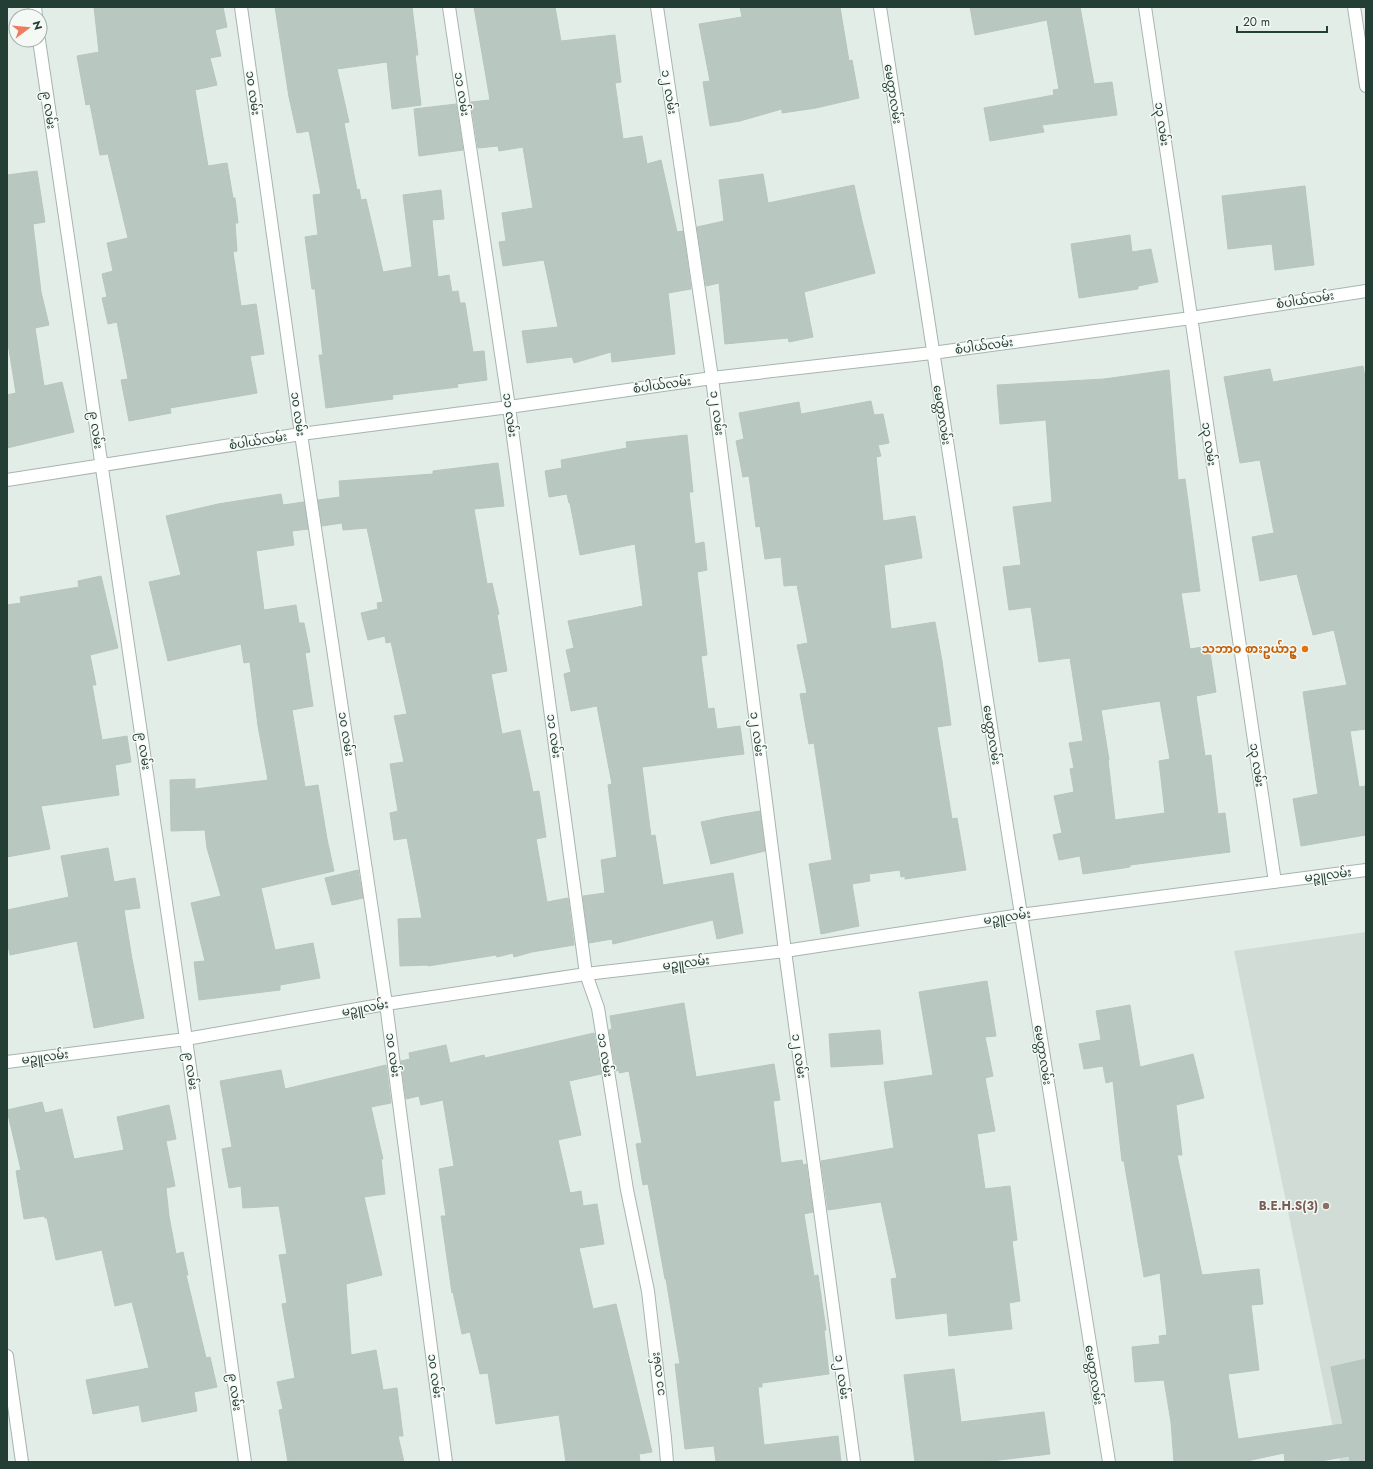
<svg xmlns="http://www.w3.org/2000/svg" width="1373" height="1469" font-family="Jost,'Noto Sans Myanmar',sans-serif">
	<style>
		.built { fill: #d1dcd7 }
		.building { fill: #b9c7c1; stroke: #b6c6bf; fill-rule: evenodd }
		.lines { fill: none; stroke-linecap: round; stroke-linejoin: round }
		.minor-casing { stroke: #a6b5af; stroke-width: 14 }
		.minor { stroke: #fff; stroke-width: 12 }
		.food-dot { fill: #e8710a; stroke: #f4f9f6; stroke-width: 1.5 }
		.education-dot { fill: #8d6e63; stroke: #f4f9f6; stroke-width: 1.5 }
		.labels { text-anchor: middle; stroke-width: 3; stroke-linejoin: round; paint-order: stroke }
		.street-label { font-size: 12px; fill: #233e35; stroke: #f4f9f6 }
		.food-label { font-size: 12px; font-weight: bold; fill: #c56008; stroke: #f4f9f6; text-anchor: end }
		.education-label { font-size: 12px; font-weight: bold; fill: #785e54; stroke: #f4f9f6; text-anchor: end }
	</style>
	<rect width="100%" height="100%" fill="#e3ede8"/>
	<path class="built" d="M1366 932V1462H1340L1234 951Z"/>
	<path class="building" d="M94 7H223L227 27 215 30 221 56 210 58 217 85 195 90 208 166 227 163 233 198H235L238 223H235L237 251 233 252 241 306 256 304 264 354 250 356 257 393 170 408 171 413 129 421 121 380 128 379 117 322 108 324 102 298 107 297 102 274 113 271 107 243 128 238 108 154 100 155 90 104 86 105 77 56 99 52Z
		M275 7H412L418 55H415L421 105 392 109 387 62 337 69 349 122 344 123 357 190 359 189 361 200 366 199 383 272 412 267 403 195 441 190 444 219 432 220 438 277 449 275 452 292 458 291 460 303H465L473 352 484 351 487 380 457 384 458 387 392 395 393 399 326 408 319 355H323L315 289H312L305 237 318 235 313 195 321 194 309 131 297 133 289 97Z
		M474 7H555L561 41 615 35 621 82 615 83 623 139 642 136 647 164 661 160 677 232 683 231 691 289 668 293 675 354 612 362 611 352 574 363 572 357 527 363 522 331 558 327 544 260 503 266 499 242 506 241 502 213 533 208 523 147 499 151 498 146 478 148 471 102 490 100Z
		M740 7H840L849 61 852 60 859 98 816 108 782 113V109L740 121 710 126 703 82 710 81 699 24 742 17Z
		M970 7H1080L1094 84 1112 82 1117 115 1042 125 1044 132 990 141 984 108 1054 95 1053 90 1059 89 1047 20 975 35Z
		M456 104 463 150 419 156 414 109Z
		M37 171 45 222 33 224 41 292 49 325 35 328 44 386 62 382 74 432 7 448V395L16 393 7 337V175Z
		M763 174 768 203 854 185 862 221 875 273 804 292 813 337 789 342 788 338 725 344 719 283 706 286 697 227 724 221 719 180Z
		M1305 186 1314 265 1275 270 1272 244 1228 249 1222 196Z
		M1130 235 1132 252 1151 249 1158 282 1138 286V289L1079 298 1071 244Z
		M1363 366 1366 383V729L1350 731 1359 787 1366 786V835L1301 846 1293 799 1318 794 1303 692 1347 685 1334 630 1313 635 1297 574 1260 581 1252 537 1274 533 1260 460 1240 463 1224 377 1270 369 1273 382Z
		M1169 370 1178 480 1185 479 1200 591 1181 593 1190 649 1209 646 1216 692 1196 696 1205 756 1211 755 1218 814 1225 813 1230 852 1130 865V867L1083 874 1080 856 1059 860 1053 835 1062 833 1054 796 1074 792 1070 769 1074 768 1069 743 1083 741 1070 658 1039 662 1031 607 1009 610 1003 567 1021 565 1013 507 1052 502 1046 420 1000 424 997 385 1104 379ZM1160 701 1170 759 1159 761 1165 813 1115 820 1108 760H1109L1101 710Z
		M871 401 874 415 883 414 889 443 878 445 881 456 876 457 883 521 915 516 922 558 884 565 891 629 935 622 942 661 951 725 937 727 952 819 957 818 966 870 905 879V876L901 877 900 870 869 874 870 881 852 884 859 926 821 934 809 864 832 860 814 743 809 744 800 694 807 693 797 645 808 643 797 585 784 586 781 557 765 559 760 526 756 527 749 476 743 477 736 441 744 439 739 413 799 402 801 414Z
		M687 435 693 492H689L695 544 704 542 707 570 697 572 707 655 701 656 708 709 714 708 717 729 740 726 744 754 642 767 651 836 655 835 663 885 733 873 743 933 717 939 713 920 613 944 612 939 589 943 583 896 605 893 601 860 617 857 608 785 612 784 597 706 571 711 564 674 571 672 566 650 574 648 568 621 643 606 635 544 580 555 570 503H569L567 494 549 497 545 471 562 468 561 460 627 448 626 442Z
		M498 463 504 506 474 509 487 584 492 583 499 614 497 615 507 671 491 674 502 734 520 730 533 792 539 791 546 837 536 839 547 902 568 898 574 945 532 952 514 957 513 953 497 957 496 955 428 966V965L400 966 398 919 422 918 407 838 394 840 390 813 398 811 390 764 404 762 394 716 407 714 391 642 386 643 385 636 368 640 361 613 378 609 377 603 383 602 367 528 343 530 342 523 322 526 318 500 340 497 339 481 433 474V471Z
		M281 494 283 505 304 502 308 529 292 531 294 545 256 551 264 610 296 605 299 623H304L310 652 305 653 313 706 292 710 305 787 318 785 327 839 334 871 261 888 275 950 313 943 320 978 280 985V990L199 1000 194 962 205 961 191 903 221 896 207 848 205 830 171 831 170 780 195 779V789L268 780 258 726 250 662 244 663 241 644 168 661 149 582 181 575 166 516 218 504Z
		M101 576 118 648 90 655 96 685H92L102 740 127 736 131 762 115 765 119 795 41 806 50 849 7 857V605L21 603 20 597 79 587 78 581Z
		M760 811 765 851 711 864 701 822 724 817Z
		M108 848 114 882 135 878 140 908 124 910 132 959 144 1018 94 1028 77 941 10 955 7 941V910L69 897 61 856Z
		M358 870 363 898 332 905 325 878Z
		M987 981 996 1036 985 1037 993 1076 985 1078 995 1131 977 1134 985 1189 1010 1186 1017 1240 1012 1241 1020 1301 1009 1303 1012 1329 949 1336 947 1313 896 1319 891 1279 897 1278 881 1202 828 1210 821 1161 894 1148 884 1082 933 1075 919 992Z
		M684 1003 696 1077 774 1064 780 1100 773 1101 781 1163 802 1160 803 1165 806 1164 813 1212 804 1214 814 1276 818 1275 826 1330H824L829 1374 762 1383V1387H758L764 1445 838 1436 841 1462H716L714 1446 685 1449 675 1364H680L666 1279H665L648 1184 643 1185 636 1144 642 1143 629 1071 619 1073V1070L616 1071 609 1030 612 1029 610 1016Z
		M1130 1005 1140 1067 1193 1054 1204 1098 1176 1105 1182 1155H1177L1202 1275 1259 1269 1263 1304 1251 1305 1259 1370 1228 1374 1238 1439 1343 1424 1331 1367 1366 1359V1462H1350L1349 1456 1315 1462H1285L1284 1453 1242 1462H1174L1171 1422 1164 1380 1135 1382 1132 1347 1160 1344 1159 1336 1167 1335 1160 1273 1144 1277 1124 1161H1122L1113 1081 1106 1083 1103 1066 1084 1069 1079 1044 1101 1040 1096 1011Z
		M880 1030 883 1064 831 1067 829 1034Z
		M594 1033 601 1074 569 1081 581 1135 558 1140 570 1193 581 1191 583 1206 597 1204 604 1244 579 1248 593 1309 616 1304 652 1452 639 1454 640 1462H566L559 1415 496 1424 488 1373 480 1374 470 1332 462 1334 453 1292 452 1293 441 1216H446L439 1169 454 1166 443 1100 421 1105 419 1096 406 1099 401 1061 410 1059 409 1053 446 1045 450 1063 484 1055 485 1058Z
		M386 1065 391 1103 371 1107 383 1159H381L385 1194 364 1197 382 1275 346 1284 351 1355 376 1350 383 1390 397 1388 403 1436H398L404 1462H288L279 1410 283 1409 277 1382 295 1378 282 1304 287 1303 279 1255 287 1254 279 1206 243 1208 241 1186 229 1188 222 1149 232 1147 220 1081 281 1070 285 1089Z
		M42 1102 45 1113 62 1109 74 1159 124 1150 117 1117 169 1105 176 1139 166 1141 175 1186 166 1188 169 1216 176 1254 183 1252 188 1275H186L206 1358 210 1357 217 1387 194 1392 197 1411 142 1422 139 1405 93 1414 86 1380 149 1368 132 1302 115 1306 102 1250 56 1260 47 1218H45L44 1216 24 1219 16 1171 21 1170 7 1110Z
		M954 1369 961 1422 1044 1412 1050 1454 983 1462H915L904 1375Z"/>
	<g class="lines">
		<g class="minor-casing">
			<path id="minor" d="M35 7 36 16
				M241 7 301 434 386 1004 446 1462
				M449 7 509 407 586 974 598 1008 627 1190 648 1291 665 1438 667 1462
				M657 7 712 378 785 951 854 1462
				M880 7C953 493 1030 977 1109 1462
				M1145 7 1275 882
				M1354 7 1366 86
				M39 40 186 1039 245 1462
				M7 480 301 434 509 407 712 378 932 353 1191 318 1366 291
				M7 1062 186 1039 386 1004 586 974 785 951 1020 915 1366 870
				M7 1356 22 1462"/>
		</g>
		<use href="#minor" class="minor"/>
	</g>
	<circle class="food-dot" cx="1305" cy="649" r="4"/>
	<circle class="education-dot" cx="1326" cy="1206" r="4"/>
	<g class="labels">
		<g class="street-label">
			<text transform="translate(669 92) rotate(81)" y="4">၁၂ လမ်း</text>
			<text transform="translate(253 93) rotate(82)" y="4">၁၀ လမ်း</text>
			<text transform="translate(462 94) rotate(81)" y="4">၁၁ လမ်း</text>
			<text transform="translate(893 94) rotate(81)" y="4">မေတ္တာလမ်း</text>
			<text transform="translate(49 110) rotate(82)" y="4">၉ လမ်း</text>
			<text transform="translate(1162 124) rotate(82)" y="4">၁၃ လမ်း</text>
			<text transform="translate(1305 300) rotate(-9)" y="4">စံပါယ်လမ်း</text>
			<text transform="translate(984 346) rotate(-8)" y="4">စံပါယ်လမ်း</text>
			<text transform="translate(662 385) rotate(-8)" y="4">စံပါယ်လမ်း</text>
			<text transform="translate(717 413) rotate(83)" y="4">၁၂ လမ်း</text>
			<text transform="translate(298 414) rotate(82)" y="4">၁၀ လမ်း</text>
			<text transform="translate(510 415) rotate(82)" y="4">၁၁ လမ်း</text>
			<text transform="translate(942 415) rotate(81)" y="4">မေတ္တာလမ်း</text>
			<text transform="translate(96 430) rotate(82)" y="4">၉ လမ်း</text>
			<text transform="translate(258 441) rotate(-9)" y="4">စံပါယ်လမ်း</text>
			<text transform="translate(1209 444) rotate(82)" y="4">၁၃ လမ်း</text>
			<text transform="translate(346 734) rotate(81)" y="4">၁၀ လမ်း</text>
			<text transform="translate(757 734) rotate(83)" y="4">၁၂ လမ်း</text>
			<text transform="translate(992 735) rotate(81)" y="4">မေတ္တာလမ်း</text>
			<text transform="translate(554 736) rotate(82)" y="4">၁၁ လမ်း</text>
			<text transform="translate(144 751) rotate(82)" y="4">၉ လမ်း</text>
			<text transform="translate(1257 765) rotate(82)" y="4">၁၃ လမ်း</text>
			<text transform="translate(1328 875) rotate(-7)" y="4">မဉ္ဇူလမ်း</text>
			<text transform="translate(1007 917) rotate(-8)" y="4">မဉ္ဇူလမ်း</text>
			<text transform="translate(686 963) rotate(-7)" y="4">မဉ္ဇူလမ်း</text>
			<text transform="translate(365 1008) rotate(-10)" y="4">မဉ္ဇူလမ်း</text>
			<text transform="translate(393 1055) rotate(82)" y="4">၁၀ လမ်း</text>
			<text transform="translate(605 1055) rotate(81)" y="4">၁၁ လမ်း</text>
			<text transform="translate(1043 1055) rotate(81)" y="4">မေတ္တာလမ်း</text>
			<text transform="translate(799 1056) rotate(82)" y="4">၁၂ လမ်း</text>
			<text transform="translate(45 1057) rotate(-7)" y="4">မဉ္ဇူလမ်း</text>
			<text transform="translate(191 1071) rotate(82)" y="4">၉ လမ်း</text>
			<text transform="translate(658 1374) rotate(-97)" y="4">၁၁ လမ်း</text>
			<text transform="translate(1094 1375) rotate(81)" y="4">မေတ္တာလမ်း</text>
			<text transform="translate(435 1376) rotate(82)" y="4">၁၀ လမ်း</text>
			<text transform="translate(842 1377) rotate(82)" y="4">၁၂ လမ်း</text>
			<text transform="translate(235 1392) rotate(82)" y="4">၉ လမ်း</text>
		</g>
		<g class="food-label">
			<text x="1297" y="653">သဘာဝ စားဥယ်ာဥ္</text>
		</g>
		<g class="education-label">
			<text x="1318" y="1210">B.E.H.S(3)</text>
		</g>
	</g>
	<rect width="1373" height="1469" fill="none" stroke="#233e35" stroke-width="16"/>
	<g transform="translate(28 28) rotate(74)"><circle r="19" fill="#f4f9f6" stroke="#a0aea9"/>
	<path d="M0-3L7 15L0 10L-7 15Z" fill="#ee7d60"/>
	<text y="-6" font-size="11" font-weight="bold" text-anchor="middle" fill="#233e35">N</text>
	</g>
	<path d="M1237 26v6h90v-6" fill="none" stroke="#233e35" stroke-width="2"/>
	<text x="1243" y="26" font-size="12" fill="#233e35" stroke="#f4f9f6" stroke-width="3" paint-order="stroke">20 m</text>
</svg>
